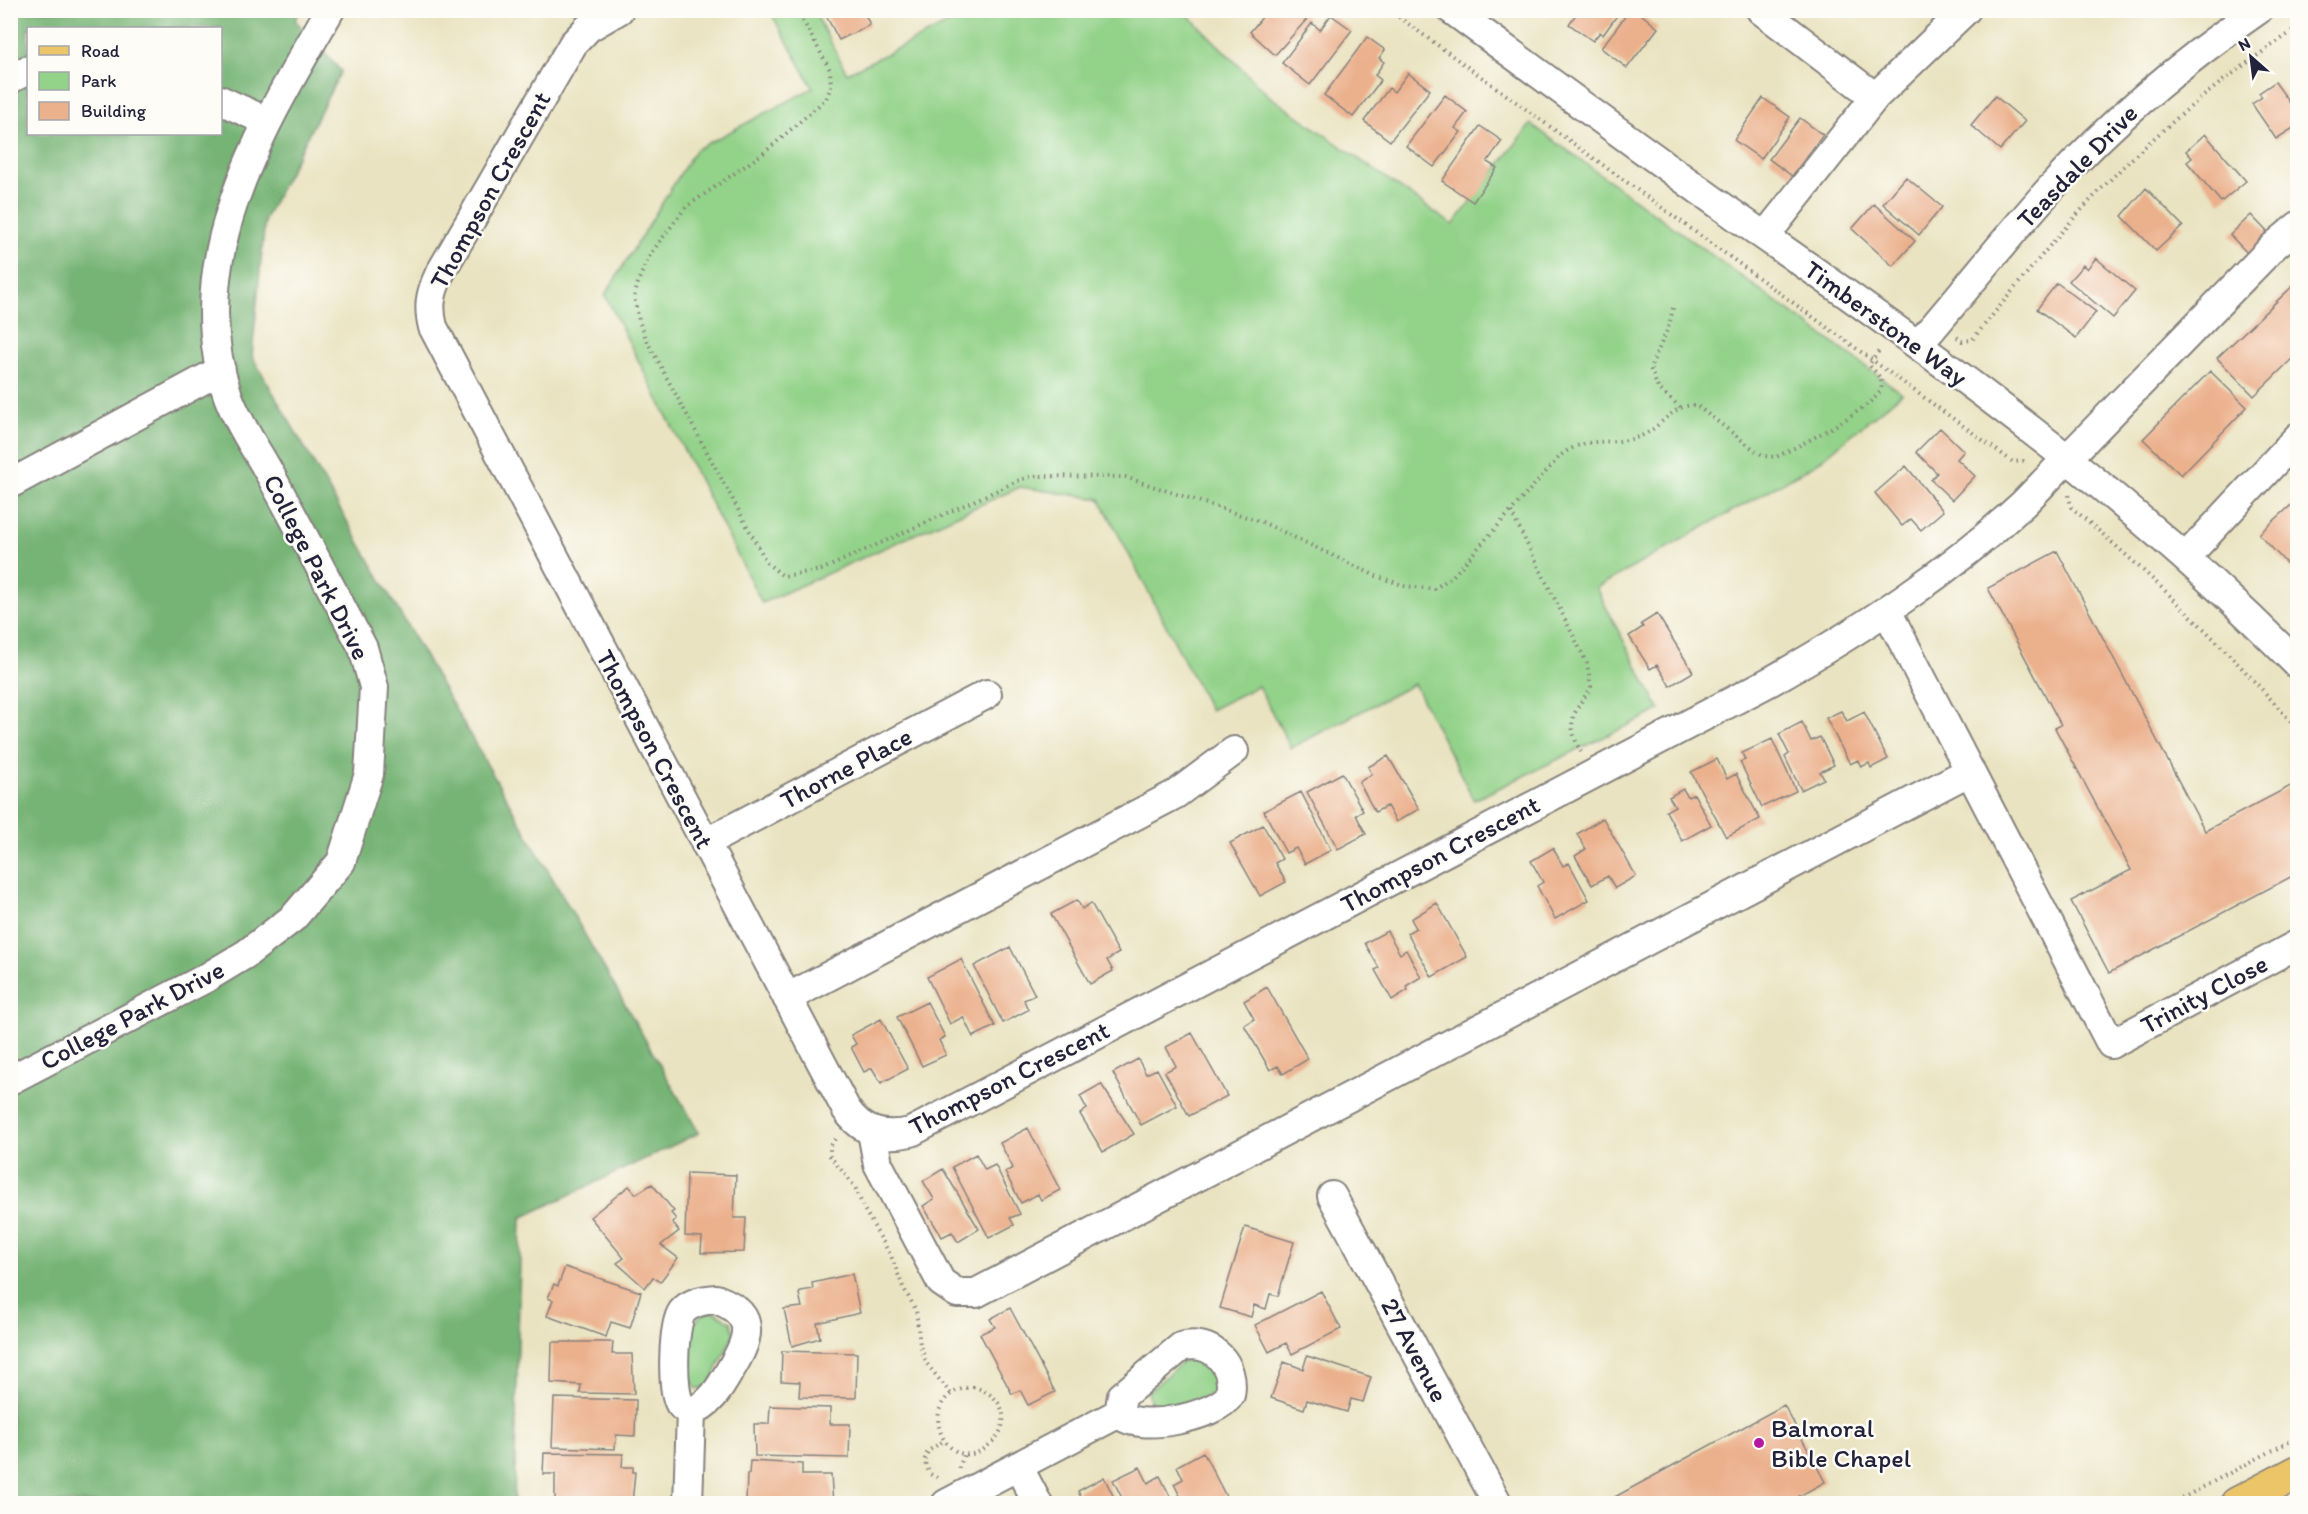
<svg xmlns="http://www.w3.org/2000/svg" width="2308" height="1514" font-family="Itim,sans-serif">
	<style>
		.green { fill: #93d289; stroke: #5a7a62; stroke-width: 1.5 }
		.forest { fill: #76b475; stroke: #4c6b58; stroke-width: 1.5; fill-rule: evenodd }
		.building { fill: #ebb08c }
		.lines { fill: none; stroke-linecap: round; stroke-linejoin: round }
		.minor-casing { stroke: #86827e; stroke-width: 32 }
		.major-casing { stroke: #86827e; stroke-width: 36 }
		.path { stroke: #86827e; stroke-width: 4; stroke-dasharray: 1.5 4.5; stroke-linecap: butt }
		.minor { stroke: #fff; stroke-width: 28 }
		.major { stroke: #ecc569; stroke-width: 33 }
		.poi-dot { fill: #b5179e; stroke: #fdfcf7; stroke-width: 2 }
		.labels { text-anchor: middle; stroke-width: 5; stroke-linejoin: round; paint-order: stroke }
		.street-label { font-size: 26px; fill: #22223b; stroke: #fdfcf7 }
		.poi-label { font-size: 26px; fill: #22223b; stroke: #fdfcf7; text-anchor: start }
	</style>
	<rect width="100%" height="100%" fill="#fdfcf7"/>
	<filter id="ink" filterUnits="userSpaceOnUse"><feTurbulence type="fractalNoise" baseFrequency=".0167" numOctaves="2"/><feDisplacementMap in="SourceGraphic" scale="12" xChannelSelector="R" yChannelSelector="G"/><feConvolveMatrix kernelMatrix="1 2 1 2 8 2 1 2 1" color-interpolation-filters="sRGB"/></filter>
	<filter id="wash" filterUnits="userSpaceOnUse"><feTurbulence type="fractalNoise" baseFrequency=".008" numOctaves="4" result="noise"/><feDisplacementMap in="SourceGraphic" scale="24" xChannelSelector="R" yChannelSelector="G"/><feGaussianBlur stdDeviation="1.35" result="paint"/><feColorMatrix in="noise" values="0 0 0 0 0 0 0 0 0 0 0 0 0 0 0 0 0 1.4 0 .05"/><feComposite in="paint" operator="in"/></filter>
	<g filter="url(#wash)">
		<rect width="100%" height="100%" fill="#eae3c1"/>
		<path class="green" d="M770 11H814L847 73 975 11H1184L1268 95 1453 225 1531 124 1902 393 1816 464 1596 588 1660 710 1474 800 1414 684 1291 748 1258 686 1210 710 1100 499 1020 487 762 603 605 295 695 150 813 88Z
			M713 1311 731 1322 734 1333 709 1386 697 1389 690 1379 691 1328 701 1315Z
			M1186 1359 1208 1360 1218 1381C1217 1385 1215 1390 1211 1393 1203 1401 1161 1408 1151 1404L1148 1392Z"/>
		<path class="forest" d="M10 11H300L295 20 341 71 265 219 252 356 699 1133 521 1218 514 1503H11ZM28 28H220V134H28Z"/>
		<g id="blocks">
			<path class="building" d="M823 10H863L870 25 839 40Z
				M1268 10H1301L1308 18 1275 55 1250 32Z
				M1579 10H1621L1603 35 1600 32 1593 41 1569 24Z
				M1630 10H1636L1658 28 1627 68 1601 48Z
				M1331 15 1352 30 1310 85 1282 63 1312 23 1320 30Z
				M1367 37 1385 50 1379 58 1384 62 1375 75 1381 80 1353 117 1324 95Z
				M1408 73 1430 90 1390 141 1364 121 1389 88 1394 92Z
				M2275 82 2298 114V125L2276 139 2252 104 2262 97 2259 93Z
				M1445 95 1467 112 1455 128 1461 132 1434 167 1406 146Z
				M1995 96 2025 121 2000 150 1971 125Z
				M1763 98 1790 117 1761 159 1734 140Z
				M1800 118 1823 135 1792 176 1769 159Z
				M1480 126 1502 141 1487 162 1497 168 1473 202 1442 181Z
				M2205 134 2246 181 2221 202 2187 162 2192 158 2186 151Z
				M1906 177 1942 207 1919 235 1883 204Z
				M2146 188 2183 226 2156 251 2122 216Z
				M1874 204 1915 241 1893 266 1852 229Z
				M2251 215 2273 238 2252 258 2230 235Z
				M2096 258 2135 291 2113 318 2069 281 2083 265 2087 269Z
				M2298 281V353L2254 396 2217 358Z
				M2057 283 2096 312 2076 338 2037 309Z
				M2210 371 2247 407 2181 475 2143 439Z
				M1940 428 1964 451 1957 459 1975 476 1952 500 1931 480 1937 473 1916 452Z
				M1906 466 1943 511 1921 530 1911 519 1902 526 1875 493Z
				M2298 499V576L2259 534Z
				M2057 551 2205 831 2298 782V873L2109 973 2071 901 2131 870 2055 728 2061 725 1988 588Z
				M1657 614 1693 672 1670 686 1657 665 1650 669 1629 636 1643 627 1641 624Z
				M1841 711 1847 721 1864 712 1888 759 1871 768 1869 763 1861 767 1858 760 1850 764 1826 718Z
				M1802 722 1811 741 1820 737 1834 765 1820 772 1824 779 1801 790 1785 757 1789 754 1779 734Z
				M1772 739 1796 791 1762 807 1740 762 1745 760 1742 753Z
				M1388 756 1419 809 1396 822 1387 806 1375 812 1359 782 1372 774 1368 767Z
				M1717 759 1727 779 1736 774 1760 819 1726 837 1691 772Z
				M1342 773 1363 811 1356 815 1366 834 1338 849 1307 792Z
				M1683 789 1688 797 1694 794 1711 825 1682 841 1666 811 1675 806 1669 797Z
				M1301 792 1331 850 1305 864 1296 848 1286 853 1264 811Z
				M1603 818 1636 876 1615 888 1608 876 1592 885 1575 856 1586 849 1577 834Z
				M1263 825 1282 859 1275 863 1286 882 1260 896 1230 843Z
				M1553 848 1563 866 1569 863 1589 900 1555 919 1537 886 1543 882 1531 861Z
				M1077 900 1082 909 1091 903 1119 953 1107 960 1113 971 1090 984 1051 914Z
				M1437 903 1467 957 1432 977 1407 933 1416 928 1411 919Z
				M1387 931 1400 954 1406 950 1421 977 1406 986 1408 990 1392 1000 1375 970 1379 968 1365 943Z
				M1010 947 1035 995 1024 1000 1028 1010 1003 1023 974 966Z
				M961 959 995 1026 973 1037 963 1017 950 1024 927 977Z
				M1267 987 1308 1059 1283 1074 1278 1066 1270 1070 1244 1025 1254 1019 1244 1001Z
				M927 1002 945 1037 939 1040 946 1055 922 1066 897 1017Z
				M881 1019 908 1069 881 1083 872 1068 864 1072 851 1047 856 1044 851 1035Z
				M1192 1033 1227 1096 1189 1116 1165 1072 1176 1066 1166 1047Z
				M1138 1059 1146 1074 1157 1069 1177 1106 1141 1125 1113 1073Z
				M1101 1084 1134 1134 1103 1152 1080 1114 1087 1109 1080 1096Z
				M1028 1128 1060 1190 1041 1200 1038 1194 1021 1203 1005 1172 1013 1168 1000 1143Z
				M976 1154 985 1170 995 1165 1020 1214 1010 1218 1014 1225 989 1238 952 1167Z
				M943 1169 979 1229 958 1242 952 1232 942 1237 923 1206 934 1199 923 1181Z
				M687 1173 736 1175 734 1218H746L744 1252 701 1253 702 1237 685 1236Z
				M652 1184 674 1211 671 1213 676 1219 672 1222 679 1231 661 1245 678 1258 660 1282 653 1277 645 1288 617 1263 624 1258 590 1217 629 1186 636 1194Z
				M1245 1227 1294 1242 1278 1296 1270 1294 1266 1309 1254 1305 1251 1317 1220 1308Z
				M565 1267 641 1292 630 1328 611 1322 606 1337 547 1316 553 1300 548 1298 554 1284 558 1286Z
				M852 1274 860 1313 817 1323 820 1338 792 1346 784 1309 802 1307 799 1294 801 1291 813 1289 812 1283Z
				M1321 1291 1341 1329 1292 1354 1286 1343 1269 1352 1255 1325Z
				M1010 1308 1055 1392 1028 1405 1020 1390 1012 1394 980 1334 995 1327 990 1319Z
				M552 1342H613L612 1354H632L634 1394 580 1393 581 1385 551 1383Z
				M782 1351 857 1353 856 1398 799 1397 800 1382 781 1381Z
				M1307 1356 1371 1377 1363 1402 1351 1399 1347 1412 1307 1400 1304 1409 1271 1398 1284 1362 1303 1369Z
				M554 1398 636 1400 635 1436 616 1435 615 1449 552 1447Z
				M1784 1405 1825 1482 1785 1504H1602Z
				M770 1406 830 1408V1424H850L849 1458 755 1456 754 1424H769Z
				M1203 1452 1230 1504H1184L1174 1484 1183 1479 1177 1466Z
				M544 1453 623 1454 622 1467H633V1472H635L632 1504 555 1501V1474H543Z
				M750 1461 802 1464V1475H831L833 1504H746L747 1474H749Z
				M1140 1467 1148 1483 1160 1476 1174 1504H1125L1113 1480Z
				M1104 1477 1117 1504H1084L1078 1491Z"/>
		</g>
	</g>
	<g filter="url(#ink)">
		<use href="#blocks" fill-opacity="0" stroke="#86827e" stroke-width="1.5"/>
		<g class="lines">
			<g class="minor-casing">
				<path id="minor" d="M619 10 588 28 573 44 439 275C430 294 428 307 433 327L846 1109C862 1133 884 1138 911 1132L1771 681C1861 630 1947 574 2023 504L2274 246 2298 226
					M1452 10C1549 81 1646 153 1744 222 1940 358 2130 494 2298 665
					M1761 10 1875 97 1966 10
					M10 79 28 70
					M220 100 266 121
					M1765 236 1875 97
					M1918 345C1963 293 2005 239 2051 188 2112 121 2182 62 2258 10
					M10 484 221 370
					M2186 557 2298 437
					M1887 611 2111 1044 2298 944
					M705 843 987 694
					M787 998 1176 794 1234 751
					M10 1080 206 978 246 954 293 918 341 862 369 774 374 687 363 648C333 591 302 533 271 476 257 450 238 424 228 396 180 260 264 124 330 10
					M872 1132 878 1164 941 1282 957 1293H976L1970 771
					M1332 1196 1498 1504
					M716 1299C760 1315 748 1341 729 1372 720 1388 710 1405 691 1411 687 1410 683 1408 680 1404 671 1390 673 1325 682 1312 690 1302 704 1300 716 1299Z
					M1018 1466 1038 1504
					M688 1504 691 1411
					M946 1504 1119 1413C1135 1434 1216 1417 1230 1395 1236 1365 1212 1338 1181 1347L1122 1396 1119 1413"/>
			</g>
			<g class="major-casing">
				<path id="major" d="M2237 1504 2298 1472"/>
			</g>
			<path class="path" d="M797 10 830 70 831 86 826 99 765 152 686 207 651 253 639 279 634 297 639 321 648 343 767 563 783 576 821 570 1022 479 1034 476 1125 477 1262 522 1376 576 1405 586 1434 589 1453 576 1561 455C1591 433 1610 448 1641 436 1661 428 1672 404 1696 405L1756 451 1764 456 1776 457C1795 448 1876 407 1881 389 1884 378 1875 372 1869 365L1881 348
				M1389 10 2013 462 2023 461 2027 463
				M1673 308 1669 326 1650 368 1658 388 1680 407
				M1957 337 1962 341 1972 340C2017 286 2060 230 2110 180 2167 123 2230 72 2298 28
				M2069 495 2071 507C2153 576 2228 649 2298 730
				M1511 512 1587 663 1591 687C1574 714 1564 720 1581 752
				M835 1139 830 1145V1156L855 1187 864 1209 891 1256 903 1287 916 1310 920 1345 927 1364 951 1394
				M973 1387C992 1391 1008 1407 1002 1427 999 1436 991 1444 984 1449 943 1476 911 1392 973 1387Z
				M959 1468 964 1455
				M937 1478 930 1474 924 1461 928 1451 945 1440
				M2171 1504 2298 1437"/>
			<use href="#minor" class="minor"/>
			<use href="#major" class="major"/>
		</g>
	</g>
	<circle class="poi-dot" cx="1759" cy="1443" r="6"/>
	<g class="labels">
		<g class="street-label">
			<text transform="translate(2077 166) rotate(-46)" y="9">Teasdale Drive</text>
			<text transform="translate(490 190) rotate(-61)" y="9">Thompson Crescent</text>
			<text transform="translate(1886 323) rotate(36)" y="9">Timberstone Way</text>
			<text transform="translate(317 567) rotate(63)" y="9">College Park Drive</text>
			<text transform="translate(655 749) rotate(62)" y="9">Thompson Crescent</text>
			<text transform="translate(846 768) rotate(-28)" y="9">Thorne Place</text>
			<text transform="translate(1440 854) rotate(-28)" y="9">Thompson Crescent</text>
			<text transform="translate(2204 994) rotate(-28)" y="9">Trinity Close</text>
			<text transform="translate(132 1015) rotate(-28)" y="9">College Park Drive</text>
			<text transform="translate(1009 1078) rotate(-27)" y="9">Thompson Crescent</text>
			<text transform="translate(1415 1350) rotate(62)" y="9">27 Avenue</text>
		</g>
		<g class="poi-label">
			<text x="1771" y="1437">Balmoral<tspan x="1771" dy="30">Bible Chapel</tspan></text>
		</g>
	</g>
	<rect width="2308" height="1514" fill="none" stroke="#fdfcf7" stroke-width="36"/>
	<rect x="27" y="27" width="195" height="108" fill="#fdfcf7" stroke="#a5a5ac" stroke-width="1.5"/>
	<rect x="39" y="46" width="30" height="9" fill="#ecc569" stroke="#a5a5ac" stroke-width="1.5"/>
	<text x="81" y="57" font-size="18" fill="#22223b">Road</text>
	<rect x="39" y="72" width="30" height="18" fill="#93d289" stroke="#a5a5ac" stroke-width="1.5"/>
	<text x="81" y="87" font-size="18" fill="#22223b">Park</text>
	<rect x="39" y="102" width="30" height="18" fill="#ebb08c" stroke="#a5a5ac" stroke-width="1.5"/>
	<text x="81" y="117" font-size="18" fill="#22223b">Building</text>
	<g transform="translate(2251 57) rotate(332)" stroke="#fdfcf7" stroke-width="4.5" paint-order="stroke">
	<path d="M0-4.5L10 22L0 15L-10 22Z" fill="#22223b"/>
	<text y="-9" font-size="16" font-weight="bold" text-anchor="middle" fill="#22223b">N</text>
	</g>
</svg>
